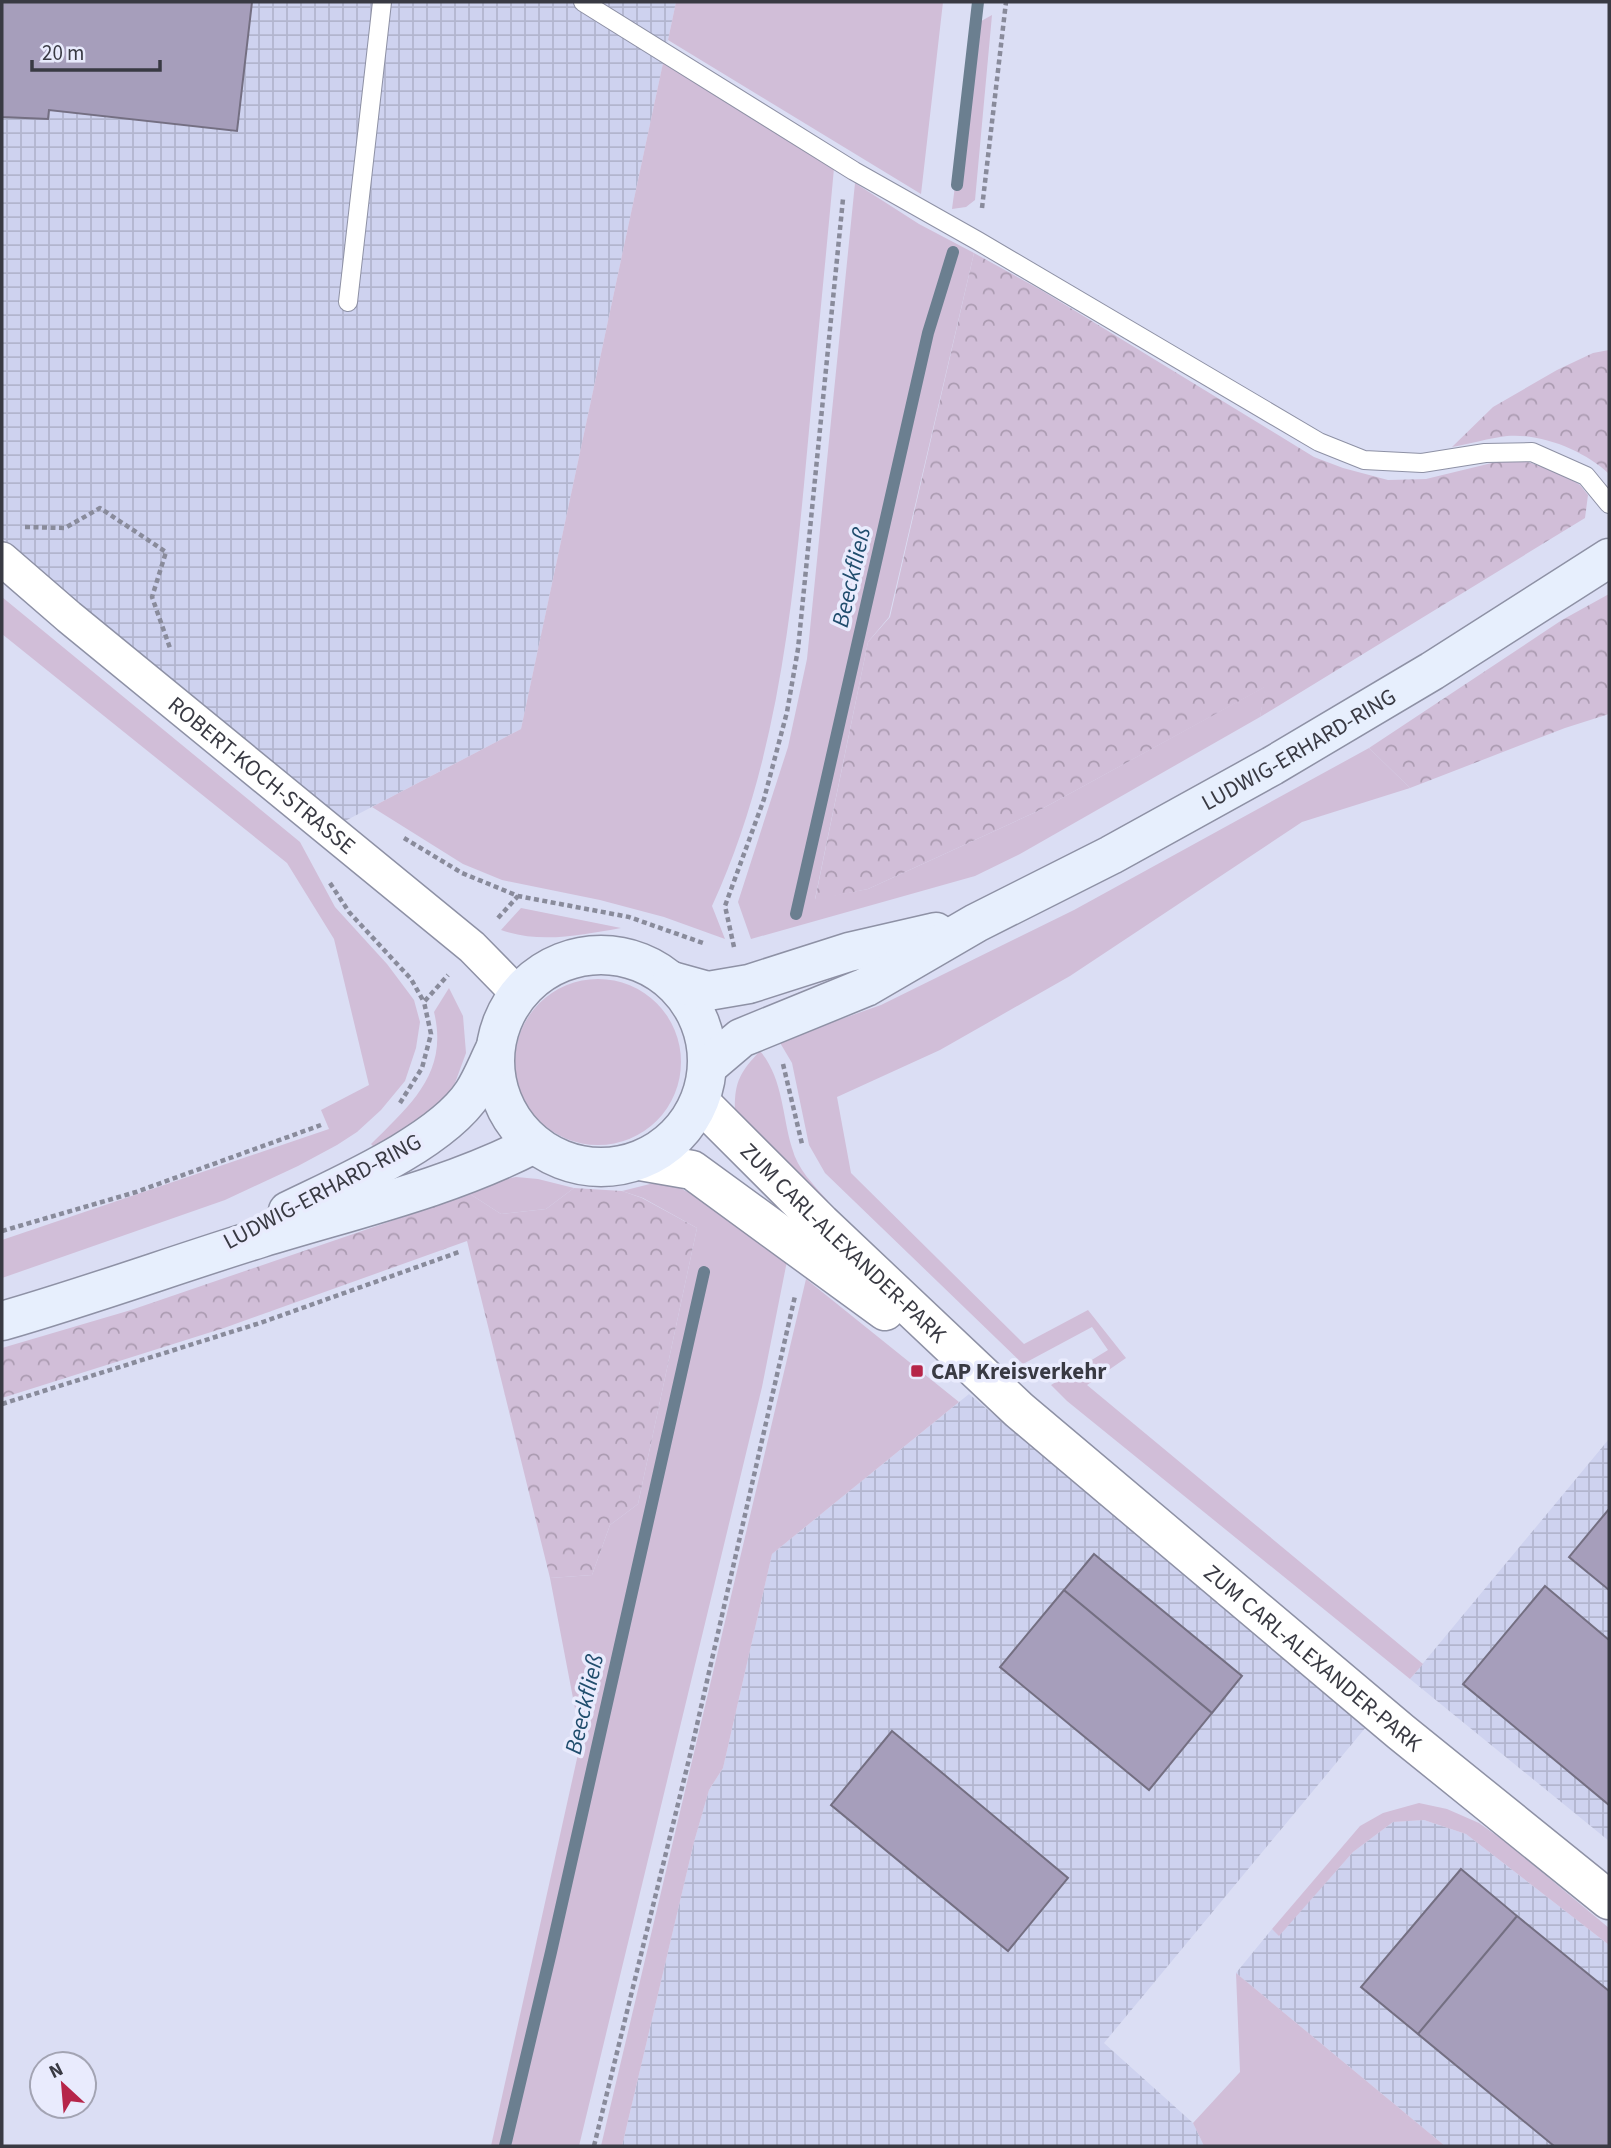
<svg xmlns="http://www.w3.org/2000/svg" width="1611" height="2148" font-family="'Source Sans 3',sans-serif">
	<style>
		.industrial { fill: url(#industrial-grid) }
		.green { fill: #d1bed8 }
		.forest { fill: url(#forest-crowns) }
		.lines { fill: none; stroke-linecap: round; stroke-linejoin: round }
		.stream { stroke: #6b7f90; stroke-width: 12 }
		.building { fill: #a69ebb; stroke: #746f82; stroke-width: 2 }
		.service-casing { stroke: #8e91a5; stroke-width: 20 }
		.minor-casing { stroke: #8e91a5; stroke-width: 36 }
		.tertiary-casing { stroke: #8e91a5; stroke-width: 41 }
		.secondary-casing { stroke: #8e91a5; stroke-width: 41 }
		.path { stroke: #898b9b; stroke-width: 4.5; stroke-dasharray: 5 3.5; stroke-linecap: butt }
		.service { stroke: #fff; stroke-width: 18 }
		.minor { stroke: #fff; stroke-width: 33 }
		.tertiary { stroke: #fff; stroke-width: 38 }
		.secondary { stroke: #e7effd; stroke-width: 38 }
		.poi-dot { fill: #b62549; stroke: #e9ebfd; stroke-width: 2.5 }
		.labels { text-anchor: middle; stroke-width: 7; stroke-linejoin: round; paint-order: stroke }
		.street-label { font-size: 23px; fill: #393a43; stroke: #e9ebfd }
		.poi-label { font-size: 23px; font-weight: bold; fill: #393a43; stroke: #e9ebfd; text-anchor: start }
		.water-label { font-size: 24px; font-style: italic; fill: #204d6d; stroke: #e9ebfd }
	</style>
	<defs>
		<pattern id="industrial-grid" width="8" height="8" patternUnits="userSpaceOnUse" patternTransform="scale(1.75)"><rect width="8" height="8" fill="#ced2ef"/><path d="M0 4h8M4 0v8" fill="none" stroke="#b2b5ce"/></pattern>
		<pattern id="forest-crowns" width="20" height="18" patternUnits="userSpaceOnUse" patternTransform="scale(1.75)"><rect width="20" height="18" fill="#d1bed8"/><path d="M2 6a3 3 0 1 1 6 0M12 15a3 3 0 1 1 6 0" fill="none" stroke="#ab9bb1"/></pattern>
	</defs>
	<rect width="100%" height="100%" fill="#dbdef4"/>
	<path class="industrial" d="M2 2H676L521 729 345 821 26 561 2 538Z
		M969 1394 1366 1727 1104 2043 1193 2123 1204 2146H622L694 1842 709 1790 723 1768 772 1554Z
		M1609 1439V1841L1410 1679Z
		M1424 1820 1466 1834 1609 1945V2146H1445L1236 1973 1272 1929 1279 1935 1353 1852 1393 1822Z"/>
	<path class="green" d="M676 2H943L921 194 668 40Z
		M992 15 975 200 966 207 952 209 976 24Z
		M663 63 834 168C825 267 815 365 806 463 792 614 776 767 712 906L725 939 664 917 600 900 502 880 463 864 372 807 521 729Z
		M855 183 919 224 974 253 889 617 868 642 815 899 868 889 1038 811 1266 686 1260 717 1020 854 975 876 751 939 738 902 788 747 807 659Z
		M2 597 300 842 335 907 387 964 414 1000 420 1022 416 1048 405 1081 381 1110 357 1132 337 1145 298 1166 225 1200 2 1278V1240L329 1129 321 1110 369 1085 334 939 287 863 2 634Z
		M1369 748 1410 788 1302 822 1070 976 940 1050 837 1097 851 1173 1024 1344 1088 1310 1126 1358 1087 1385 1423 1664 1410 1679 1067 1401 1051 1385 1108 1350 1092 1327 1023 1364 825 1173 809 1145 792 1063 779 1041 881 1005 1074 910Z
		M521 908 621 928C581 935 540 944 501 930Z
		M515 1062a83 83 0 1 1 166 0a83 83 0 1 1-166 0Z
		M449 988 463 1016 466 1053 455 1083 440 1106 378 1152 371 1144C410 1105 449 1073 434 1012Z
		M760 1051C783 1078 782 1115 792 1148 798 1170 813 1184 828 1201L821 1208 735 1116C734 1084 738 1074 760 1051Z
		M516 1177 538 1179 574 1188 546 1209 501 1214 470 1194 495 1181Z
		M654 1183 678 1187 703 1200 787 1261 762 1387 579 2146H491L578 1754V1724L550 1578 592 1575 610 1525 638 1504 697 1228 643 1198 622 1191Z
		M806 1279 959 1402 772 1554 723 1768 709 1790 694 1842 622 2146H601Z
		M1419 1803 1447 1809 1479 1823 1507 1843 1609 1928V1945L1466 1834 1424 1820 1393 1822 1353 1852 1279 1936 1272 1929 1360 1826 1383 1813Z
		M1236 1973 1445 2146H1204L1193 2123 1240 2072Z"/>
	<path class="forest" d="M974 253 1041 290 1314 457 1343 468 1388 480 1426 479 1500 461 1522 460 1558 472 1580 485 1588 495 1585 518 1260 717 1265 687 1038 811 868 889 815 900 868 642 890 617Z
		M1609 350V474C1585 451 1541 433 1507 436 1489 438 1470 444 1452 447L1493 407 1557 370 1593 353Z
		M1609 594V714L1565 728 1410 788 1369 748 1562 620Z
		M574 1188 622 1191 642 1198 697 1228 638 1504 610 1525 592 1575 550 1578 467 1241 224 1328 2 1398V1348L131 1310 470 1194 501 1214 546 1209Z"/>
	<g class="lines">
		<path class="stream" d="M957 185 978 2
			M796 914 928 333 953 252
			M505 2146 551 1952 704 1272"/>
	</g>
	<path class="building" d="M2 2H252L237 131 49 110 48 119 2 117Z
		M1609 1509V1590L1569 1557Z
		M1094 1554 1242 1676 1212 1713 1064 1590Z
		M1545 1586 1609 1640V1805L1463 1684Z
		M1064 1590 1212 1713 1149 1790 1000 1667Z
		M892 1731 1068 1878 1008 1951 831 1805Z
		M1461 1869 1517 1916 1418 2034 1361 1987Z
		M1517 1916 1609 1991V2146H1554L1418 2034Z"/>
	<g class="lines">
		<g class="service-casing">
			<path id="service" d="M583 2 854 171 978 241 1319 442 1364 460 1422 463 1485 453 1532 452 1586 476 1609 504
				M348 302 382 2"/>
		</g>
		<g class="minor-casing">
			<g id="minor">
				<path id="s1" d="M2 559 69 617 472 947 518 994"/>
			</g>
		</g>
		<g class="tertiary-casing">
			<g id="tertiary">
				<path id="s2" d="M700 1102 821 1223 1019 1410 1401 1732 1609 1900"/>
				<path d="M640 1161 692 1170 885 1311"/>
			</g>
		</g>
		<g class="secondary-casing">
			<g id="secondary">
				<circle cx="601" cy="1061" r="106"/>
				<path d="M672 981 708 991 749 984 849 952 936 932"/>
				<path id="s3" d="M708 1066 741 1038 866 987 976 923 1111 855 1272 766 1432 671 1609 558"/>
				<path d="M288 1211C341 1185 441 1142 473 1093 482 1079 488 1063 495 1049"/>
				<path d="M2 1321C89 1296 174 1265 261 1238 352 1210 449 1188 534 1144"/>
			</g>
		</g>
		<path class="path" d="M982 208 1006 2
			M25 527 65 528 100 508 166 552 152 597 170 648
			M404 838 462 873 518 896 629 917 703 943
			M330 883 349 912 411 979 424 1002
			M498 918 518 896
			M734 947 725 906 764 799 787 712 798 649 843 199
			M783 1064 802 1144
			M400 1103 422 1068 431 1034 424 1002 448 975
			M2 1231 136 1192 321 1125
			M2 1404 263 1322 459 1252
			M594 2146 691 1751 795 1296"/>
		<use href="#service" class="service"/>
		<use href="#minor" class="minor"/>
		<use href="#tertiary" class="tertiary"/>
		<use href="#secondary" class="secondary"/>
	</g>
	<rect class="poi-dot" x="910" y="1364" width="14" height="14" rx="3.5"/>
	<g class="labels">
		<g class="street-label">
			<text dy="8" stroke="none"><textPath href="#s3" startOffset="672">LUDWIG-ERHARD-RING</textPath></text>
			<text dy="8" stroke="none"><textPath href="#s1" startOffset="338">ROBERT-KOCH-STRASSE</textPath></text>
			<text transform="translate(322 1191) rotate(-28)" y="8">LUDWIG-ERHARD-RING</text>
			<text dy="8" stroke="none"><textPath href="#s2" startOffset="201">ZUM CARL-ALEXANDER-PARK</textPath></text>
			<text dy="8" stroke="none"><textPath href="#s2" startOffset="828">ZUM CARL-ALEXANDER-PARK</textPath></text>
		</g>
		<g class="poi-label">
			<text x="931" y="1379">CAP Kreisverkehr</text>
		</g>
		<g class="water-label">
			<text transform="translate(851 577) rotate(-77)" y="8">Beeckfließ</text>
			<text transform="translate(584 1704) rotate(-77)" y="8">Beeckfließ</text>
		</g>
	</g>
	<rect width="1611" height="2148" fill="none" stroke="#393a43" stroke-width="7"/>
	<g transform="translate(63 2085) rotate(334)"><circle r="33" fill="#e9ebfd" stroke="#a3a4b3" stroke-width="2"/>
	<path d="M0-5L12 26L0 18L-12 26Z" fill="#b62549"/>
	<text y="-10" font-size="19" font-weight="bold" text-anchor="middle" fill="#393a43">N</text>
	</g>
	<path d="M32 60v10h128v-10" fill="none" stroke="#393a43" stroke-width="3.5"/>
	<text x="42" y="60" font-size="21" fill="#393a43" stroke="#e9ebfd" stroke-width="5" paint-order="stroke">20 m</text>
</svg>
